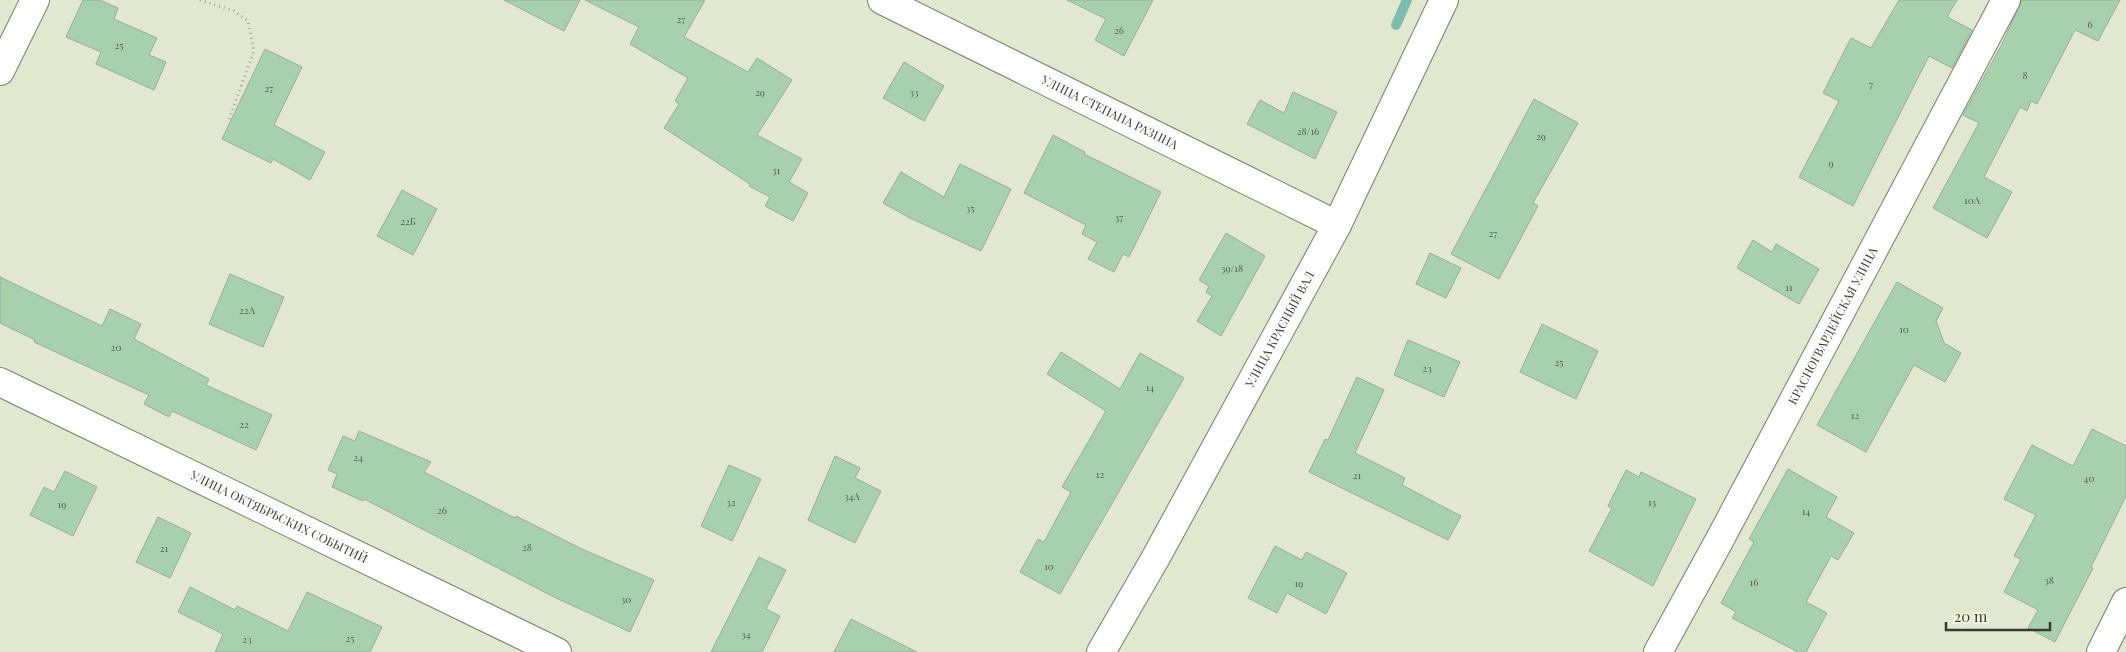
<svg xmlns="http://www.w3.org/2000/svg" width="2126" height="652" font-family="'Playfair Display',serif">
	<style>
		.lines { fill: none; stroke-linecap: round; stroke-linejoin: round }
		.stream { stroke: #7ebcae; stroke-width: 10 }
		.building { fill: #a7d1ac; stroke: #98ac9a }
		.minor-casing { stroke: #797e69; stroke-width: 30 }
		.path { stroke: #a0a492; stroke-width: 3; stroke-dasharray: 1 4; stroke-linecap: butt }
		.minor { stroke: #fff; stroke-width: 28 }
		.labels { text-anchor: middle; stroke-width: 4; stroke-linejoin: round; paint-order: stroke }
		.number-label { font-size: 10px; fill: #546050 }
		.street-label { font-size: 12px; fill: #393b32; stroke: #eff5dd }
	</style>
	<rect width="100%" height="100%" fill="#e2e8d0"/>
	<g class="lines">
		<path class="stream" d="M1396 25 1407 0"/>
	</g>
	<path class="building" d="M83 0H100L118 8 114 19 157 38 149 55 166 62 154 90 96 64 101 52 66 37Z
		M504 0H580L564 31Z
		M585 0H705L684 37 748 72 757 58 792 80 757 135 802 159 789 182 808 193 793 221 765 206 770 197 749 186 750 184 664 128 679 104 675 101 688 78 630 44 639 27Z
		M1067 0H1153L1124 56 1095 40 1106 19Z
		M1899 0H1957L1947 17 1972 30 1952 68 1929 56 1853 206 1799 177 1839 101 1823 93 1851 38 1871 48Z
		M2022 0H2120L2098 41 2075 30 2037 104 2031 101 2027 111 2020 107 1984 177 2012 192 1987 238 1933 208 1979 123 1963 115 2001 46Z
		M265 49 302 67 274 125 325 152 310 180 273 159 271 163 222 139Z
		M904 62 944 86 924 121 883 98Z
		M1293 92 1337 112 1315 159 1247 124 1260 100 1284 113Z
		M1534 99 1578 123 1533 203 1538 206 1499 279 1451 254Z
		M1053 135 1085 152 1084 154 1161 192 1129 257 1123 254 1114 272 1088 259 1097 242 1082 234 1086 225 1024 193Z
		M960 164 1011 189 981 251 910 218 883 203 901 172 944 197Z
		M402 190 437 209 413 255 377 236Z
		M1226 233 1265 256 1221 336 1197 321 1212 296 1206 292 1209 286 1199 280Z
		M1753 240 1772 252 1776 244 1819 269 1799 304 1737 268Z
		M1430 253 1461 268 1446 298 1416 284Z
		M230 274 284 297 263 347 209 324Z
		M0 277 102 326 110 309 141 324 134 339 209 379 206 385 272 415 256 450 172 411 169 417 144 404 149 395 34 342 35 340 0 323Z
		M1897 282 1943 308 1936 321 1944 343 1961 353 1945 382 1914 365 1866 452 1817 425Z
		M1542 324 1598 351 1576 399 1520 372Z
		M1408 340 1460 362 1444 397 1394 375Z
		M1061 352 1120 389 1140 353 1184 378 1060 594 1020 572 1038 539 1044 542 1071 492 1062 487 1106 411 1047 374Z
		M1357 377 1384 390 1355 453 1405 478 1402 485 1461 516 1448 540 1309 472 1325 439 1328 440Z
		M2092 429 2126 446V496L2091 567 2093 568 2055 642 2028 628 2038 610 2004 592 2021 559 2014 556 2036 515 2004 499 2032 445 2073 466Z
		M359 431 431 462 424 472 515 518 516 516 584 550 654 580 630 632 556 598 364 499 363 501 332 487 337 474 328 470 343 436 355 441Z
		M835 456 860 468 855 478 881 491 855 543 808 520Z
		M729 465 761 479 732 541 701 526Z
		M1788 469 1837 497 1826 517 1854 533 1838 560 1831 556 1806 602 1827 613 1806 652H1798L1732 618 1736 612 1721 603 1754 542 1749 539Z
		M1626 470 1639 477 1641 472 1696 499 1653 586 1589 551 1612 508 1608 506Z
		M65 471 97 487 73 536 30 515 44 487 54 492Z
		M158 517 191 533 170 578 136 562Z
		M1275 546 1302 560 1306 552 1347 573 1326 614 1287 593 1277 613 1248 598Z
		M759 557 786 570 766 609 780 616 762 652H711Z
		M190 587 235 610 237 606 288 631 307 592 382 627 370 652H215L223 634 178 612Z
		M851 619 917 652H834Z"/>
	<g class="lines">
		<g class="minor-casing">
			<g id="minor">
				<path id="s1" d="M882 0 1337 225"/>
				<path d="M0 71 35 0"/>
				<path id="s2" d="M0 382 557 652"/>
				<path id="s3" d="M1101 652 1155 559 1337 225 1444 0"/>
				<path id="s4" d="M1658 652 1719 541 2006 0"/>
				<path d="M2101 652 2126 602"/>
			</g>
		</g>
		<path class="path" d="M200 0 234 11 248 21 254 51 228 122"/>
		<use href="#minor" class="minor"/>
	</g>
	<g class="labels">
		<g class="number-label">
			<text x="681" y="23">27</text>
			<text x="2090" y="28">6</text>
			<text x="1119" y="34">26</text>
			<text x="119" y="49">25</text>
			<text x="2025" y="79">8</text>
			<text x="1871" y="88">7</text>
			<text x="269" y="92">27</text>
			<text x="760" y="96">29</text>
			<text x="914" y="96">33</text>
			<text x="1308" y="135">28/16</text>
			<text x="1541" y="140">29</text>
			<text x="1831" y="167">9</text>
			<text x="776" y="174">31</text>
			<text x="1972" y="204">10А</text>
			<text x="970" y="212">35</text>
			<text x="1119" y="221">37</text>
			<text x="408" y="225">22Б</text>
			<text x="1493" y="237">27</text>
			<text x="1232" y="272">39/18</text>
			<text x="1789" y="291">11</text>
			<text x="247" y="314">22А</text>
			<text x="1904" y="333">10</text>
			<text x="116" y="351">20</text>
			<text x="1559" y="366">25</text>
			<text x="1427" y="372">23</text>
			<text x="1150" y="391">14</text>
			<text x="1855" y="419">12</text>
			<text x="244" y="428">22</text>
			<text x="358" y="461">24</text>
			<text x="1100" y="478">12</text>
			<text x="1357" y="479">21</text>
			<text x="2089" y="482">40</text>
			<text x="852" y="500">34А</text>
			<text x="731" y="506">32</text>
			<text x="1652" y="506">13</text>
			<text x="62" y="508">19</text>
			<text x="442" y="514">26</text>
			<text x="1806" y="515">14</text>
			<text x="527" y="551">28</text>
			<text x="164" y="552">21</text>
			<text x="1049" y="570">10</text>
			<text x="2049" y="584">38</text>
			<text x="1754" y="586">16</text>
			<text x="1299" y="587">19</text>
			<text x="626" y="603">30</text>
			<text x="746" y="638">34</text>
			<text x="350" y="642">25</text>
			<text x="247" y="643">23</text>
		</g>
		<g class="street-label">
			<text dy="4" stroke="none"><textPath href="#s1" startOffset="254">УЛИЦА СТЕПАНА РАЗИНА</textPath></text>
			<text dy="4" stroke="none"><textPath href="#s4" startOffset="370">КРАСНОГВАРДЕЙСКАЯ УЛИЦА</textPath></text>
			<text dy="4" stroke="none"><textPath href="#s3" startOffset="369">УЛИЦА КРАСНЫЙ ВАЛ</textPath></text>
			<text dy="4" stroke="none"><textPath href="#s2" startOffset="310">УЛИЦА ОКТЯБРЬСКИХ СОБЫТИЙ</textPath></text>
		</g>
	</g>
	<path d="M1946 622v8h104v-8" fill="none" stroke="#393b32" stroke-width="2.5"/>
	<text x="1954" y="622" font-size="15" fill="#393b32" stroke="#eff5dd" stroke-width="4" paint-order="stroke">20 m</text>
</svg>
